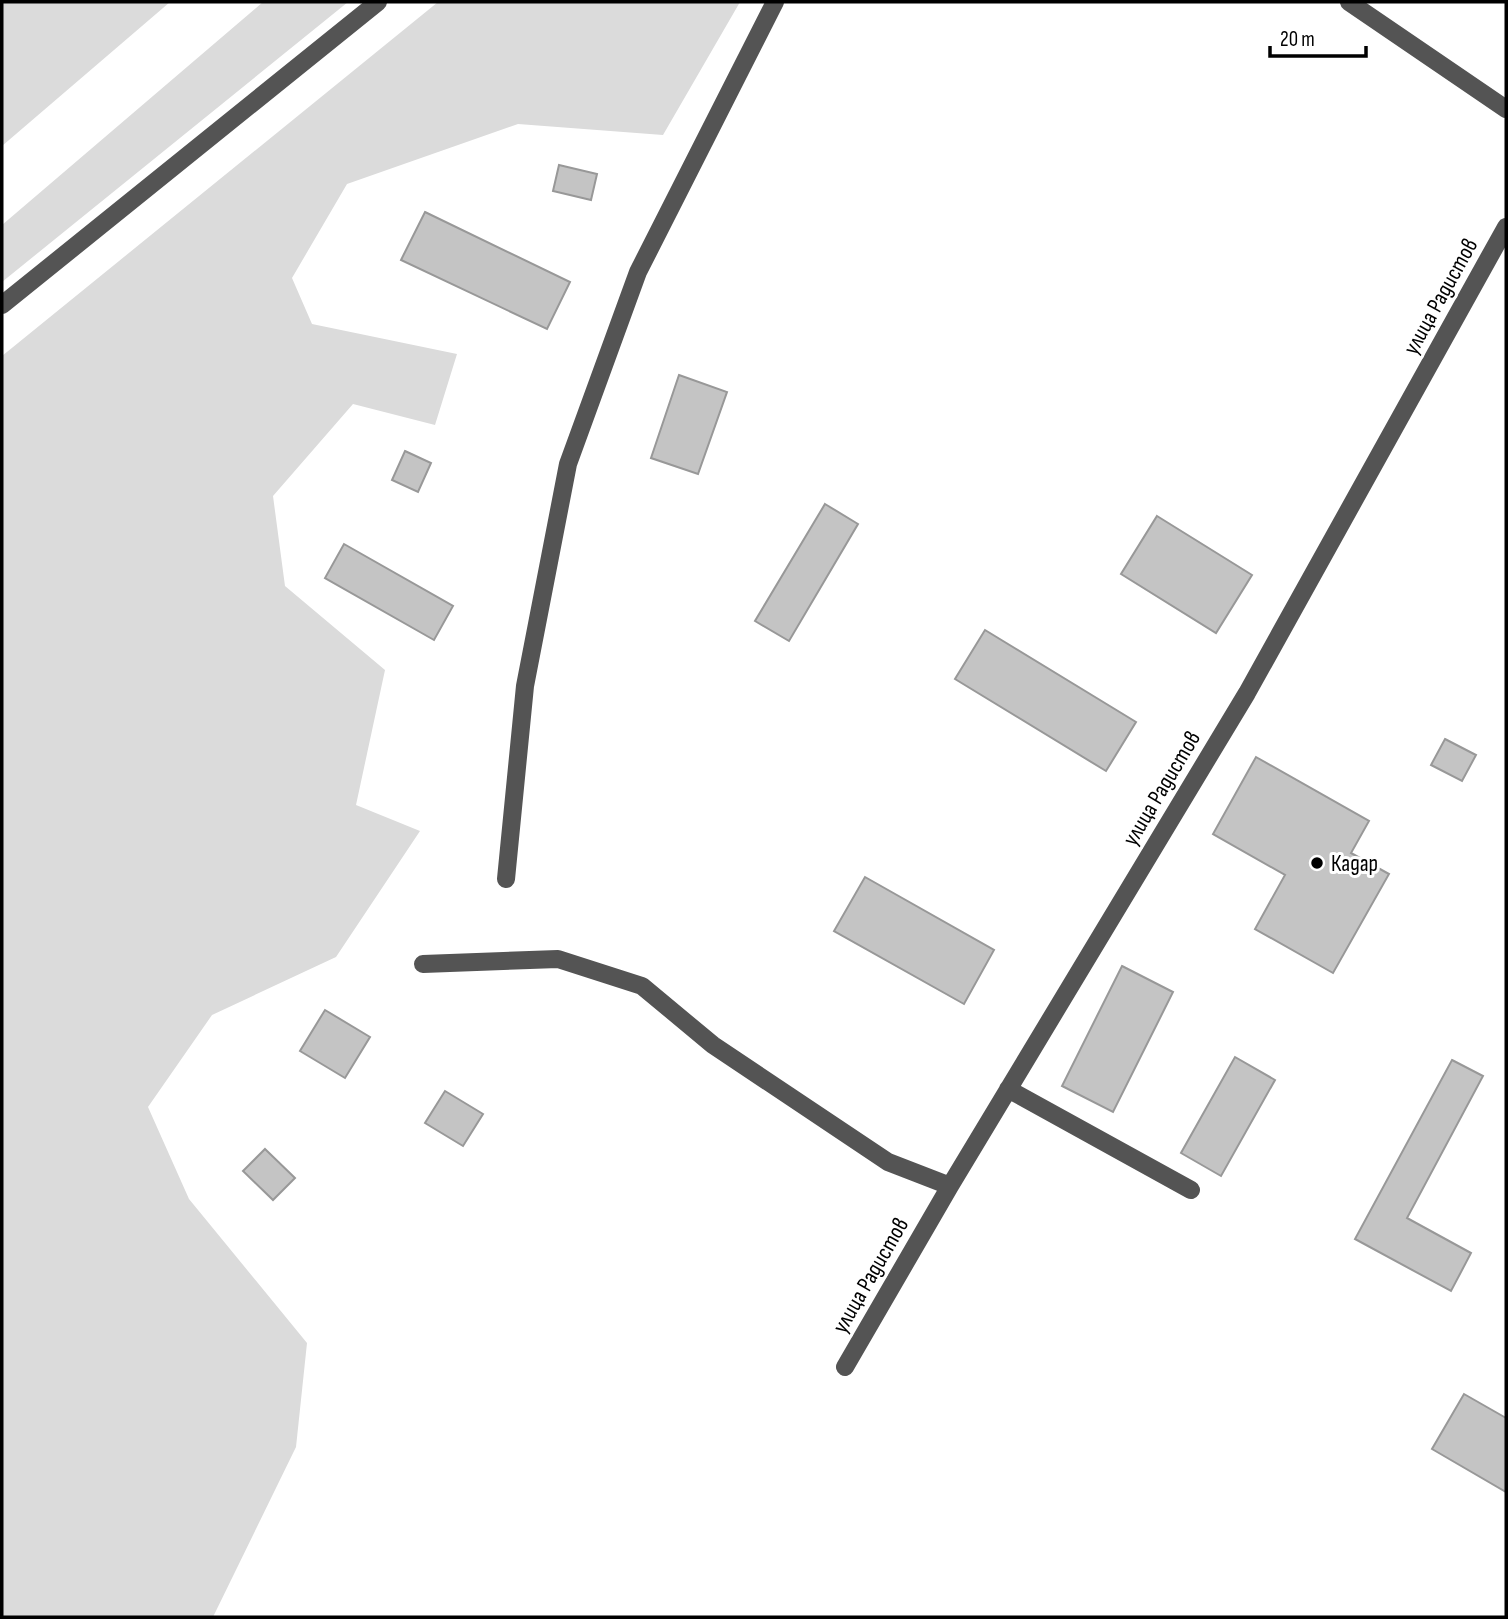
<svg xmlns="http://www.w3.org/2000/svg" width="1508" height="1619" font-family="'Sofia Sans Condensed',sans-serif">
	<style>
		.green { fill: #dbdbdb }
		.building { fill: #c4c4c4; stroke: #989898; stroke-width: 2 }
		.lines { fill: none; stroke-linecap: round; stroke-linejoin: round }
		.minor { stroke: #545454; stroke-width: 18 }
		.poi-dot { fill: #000; stroke: #fff; stroke-width: 2.5 }
		.labels { text-anchor: middle; stroke-width: 6; stroke-linejoin: round; paint-order: stroke }
		.street-label { font-size: 23px; fill: #000; stroke: #fff }
		.poi-label { font-size: 23px; fill: #000; stroke: #fff; text-anchor: start }
	</style>
	<rect width="100%" height="100%" fill="#fff"/>
	<path class="green" d="M2 2H170L2 146Z
		M263 2H348L2 282V225Z
		M438 2H740L663 135 518 124 347 184 292 278 312 324 457 354 435 425 353 404 273 496 285 586 385 670 356 805 420 831 336 957 212 1015 148 1107 189 1199 307 1343 296 1447 213 1617H2V356Z"/>
	<path class="building" d="M559 165 597 174 591 200 553 191Z
		M425 212 570 282 547 329 401 260Z
		M679 375 727 392 698 474 651 458Z
		M405 451 431 463 418 492 392 480Z
		M825 504 858 524 789 641 755 621Z
		M1157 516 1252 575 1216 633 1121 574Z
		M344 544 453 606 434 640 325 578Z
		M985 630 1136 722 1106 771 955 679Z
		M1445 739 1476 755 1462 781 1431 765Z
		M1256 757 1369 821 1351 853 1389 874 1333 973 1255 929 1285 875 1213 834Z
		M865 877 994 950 964 1004 834 931Z
		M1122 966 1173 992 1113 1112 1062 1086Z
		M325 1010 370 1037 345 1078 300 1051Z
		M1235 1057 1275 1080 1221 1176 1181 1153Z
		M1452 1060 1483 1076 1407 1218 1471 1253 1451 1291 1355 1239Z
		M445 1091 483 1114 463 1146 425 1123Z
		M265 1149 295 1178 273 1200 243 1171Z
		M1464 1394 1506 1418V1492L1432 1449Z"/>
	<g class="lines">
		<path class="minor" d="M1349 2 1506 109
			M2 305 378 2
			M506 879 525 686 568 464 638 272 775 2
			M423 964 558 959 642 986 713 1045 888 1162 950 1186
			M1008 1089 1191 1190
			M845 1367 950 1186 1247 693 1506 227"/>
	</g>
	<circle class="poi-dot" cx="1317" cy="863" r="7"/>
	<g class="labels">
		<g class="street-label">
			<text transform="translate(1440 296) rotate(-61)" y="8">улица Радистов</text>
			<text transform="translate(1161 788) rotate(-59)" y="8">улица Радистов</text>
			<text transform="translate(870 1275) rotate(-60)" y="8">улица Радистов</text>
		</g>
		<g class="poi-label">
			<text x="1331" y="871">Кадар</text>
		</g>
	</g>
	<rect width="1508" height="1619" fill="none" stroke="#000000" stroke-width="7"/>
	<path d="M1270 46v10h96v-10" fill="none" stroke="#000000" stroke-width="3.5"/>
	<text x="1280" y="46" font-size="21" fill="#000000" stroke="#ffffff" stroke-width="5" paint-order="stroke">20 m</text>
</svg>
